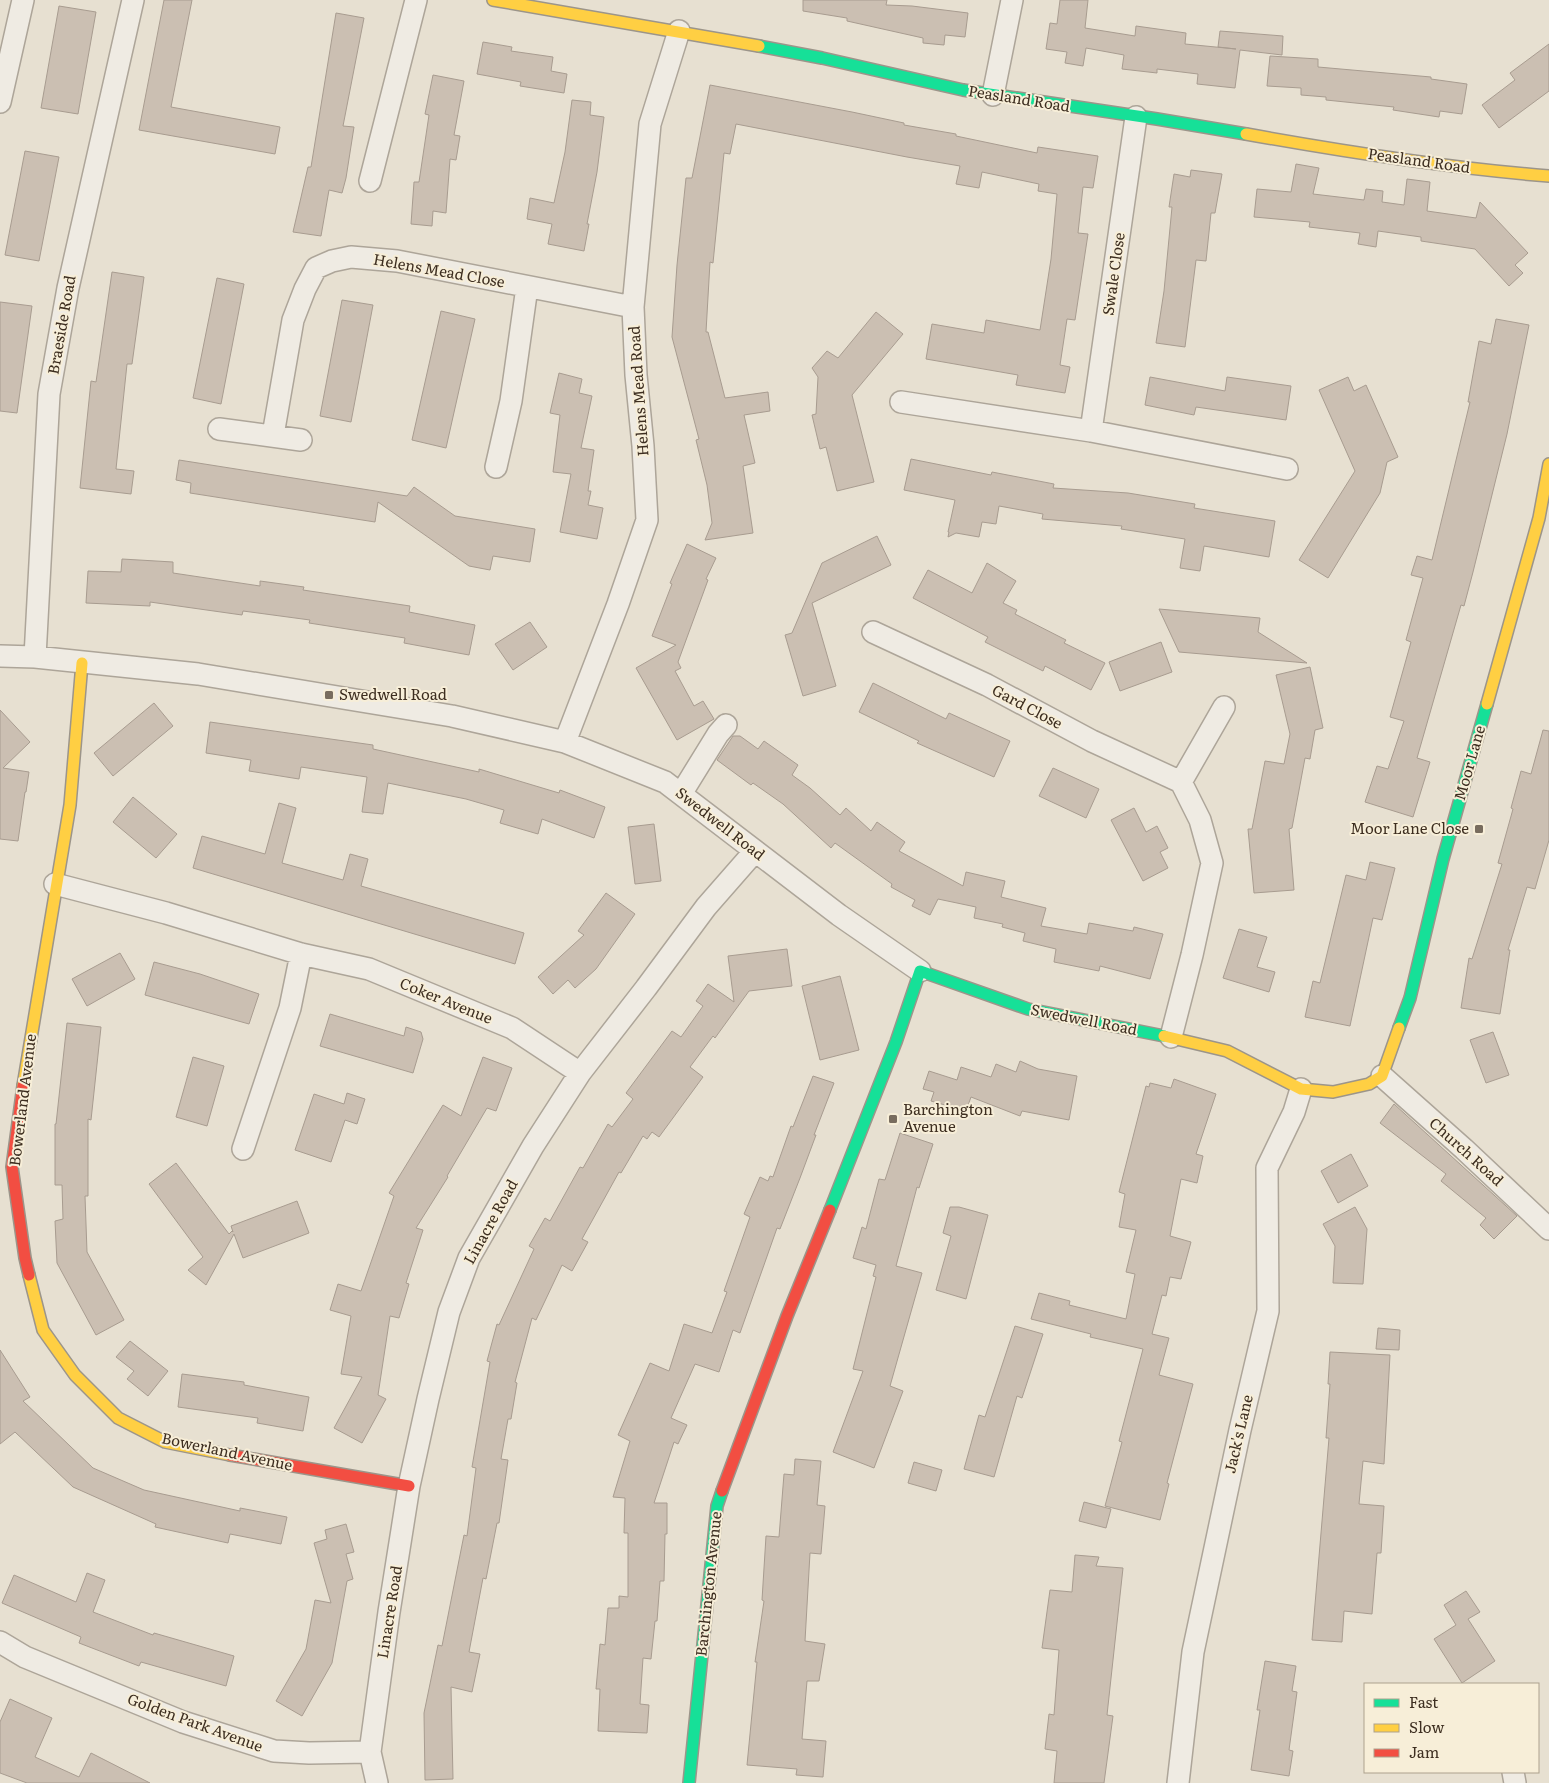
<svg xmlns="http://www.w3.org/2000/svg" width="1549" height="1783" font-family="Literata,serif">
	<style>
		.building { fill: #cbbfb2; stroke: #a89c90 }
		.lines { fill: none; stroke-linecap: round; stroke-linejoin: round }
		.street-casing { stroke: #ada599; stroke-width: 24 }
		.fast-casing { stroke: #9c958a; stroke-width: 14 }
		.slow-casing { stroke: #9c958a; stroke-width: 14 }
		.jam-casing { stroke: #9c958a; stroke-width: 14 }
		.street { stroke: #efebe3; stroke-width: 21 }
		.fast { stroke: #16e098; stroke-width: 11 }
		.slow { stroke: #ffcf43; stroke-width: 11 }
		.jam { stroke: #f24e42; stroke-width: 11 }
		.poi-dot { fill: #786c5e; stroke: #f7eed8; stroke-width: 2 }
		.labels { text-anchor: middle; stroke-width: 4; stroke-linejoin: round; paint-order: stroke }
		.street-label { font-size: 15px; fill: #3d2e20; stroke: #f7eed8 }
		.poi-label { font-size: 15px; fill: #3d2e20; stroke: #f7eed8; text-anchor: start }
	</style>
	<rect width="100%" height="100%" fill="#e7e0d1"/>
	<path class="building" d="M164 0H192L171 107 280 127 275 154 139 130Z
		M803 0H887L886 5 912 6 968 13 965 37 945 35 944 45 923 43V38L847 21V18L803 11Z
		M1060 0H1088L1085 28 1135 36 1136 26 1186 33 1185 44 1236 49 1218 47 1220 31 1283 36 1282 55 1240 50 1235 88 1197 84 1198 74 1157 69V73L1122 69 1124 55 1086 48 1083 66 1065 63 1067 52 1046 49 1050 23 1057 24Z
		M59 6 96 12 78 114 41 108Z
		M336 13 364 18 343 126 354 127 346 178 342 193 329 190 321 236 293 232 308 167H311Z
		M483 42 512 47 511 51 553 57 551 71 567 74 564 93 520 86 521 82 477 74Z
		M1549 44V91L1499 128 1482 105 1515 80 1510 73Z
		M1270 56 1318 59V67L1431 77V79L1467 84 1462 114 1440 111 1439 117 1393 110 1394 107 1326 100V97L1301 95V88L1267 86Z
		M433 75 464 81 454 135 460 136 456 160 450 159 446 213 433 211 432 226 411 224 414 182H419L429 115 425 114Z
		M710 85 852 112 904 123V125L956 134V136L1037 153 1038 147 1098 156 1093 188 1083 187 1078 233 1088 234 1075 320 1067 319 1060 365 1070 367 1065 393 1016 385 1018 375 926 359 932 324 984 333 986 320 1040 330 1051 259 1057 194 1038 191 1039 184 982 172 979 188 956 184 960 166 907 157 736 124 730 154 724 153 713 263 710 262 706 332H708L725 398 768 392 770 411 744 415 755 463 743 466 753 533 705 540 712 523 707 485 696 440 699 439 672 337 677 265 686 178H692Z
		M572 100 591 102 590 115 604 117 597 172 587 224H589L584 251 548 244 552 224 527 219 530 198 554 203 565 152Z
		M25 151 59 157 39 261 5 255Z
		M1296 164 1319 168 1313 194 1364 200 1366 189 1383 191 1382 202 1404 205 1407 179 1430 182 1427 211 1476 218 1480 202 1528 253 1515 265 1523 273 1509 286 1475 249 1421 241V237L1378 231 1376 247 1358 244 1360 233 1309 227 1310 222 1254 217 1257 189 1291 192Z
		M1191 170 1222 174 1215 213H1211L1206 261 1196 260 1185 347 1156 343 1164 291 1172 207H1169L1174 174 1190 177Z
		M112 272 144 277 132 364H127L116 469 134 471 131 494 80 488 91 381 96 382Z
		M217 278 244 284 221 404 193 398Z
		M342 300 373 305 351 422 320 416Z
		M0 302 32 306 17 413 0 411Z
		M441 311 475 319 446 448 412 440Z
		M876 312 903 334 852 395 874 482 837 491 826 447 820 449 812 415 816 414 818 377 812 368 827 351 838 358Z
		M1496 319 1529 325 1507 434 1473 572 1464 606 1461 605 1417 758 1430 762 1413 817 1365 802 1377 766 1388 769 1404 721 1390 717 1411 642 1406 640 1423 578 1411 575 1417 556 1432 560 1470 402H1468L1479 341 1491 344Z
		M559 373 582 379 579 393 592 396 581 448 594 450 588 491H591L588 505 603 508 597 539 560 532 571 474 553 472 560 415 550 413Z
		M1150 377 1225 391 1227 377 1291 386 1286 420 1196 407 1194 415 1145 405Z
		M1348 377 1354 391 1366 385 1398 457 1387 462 1380 493 1328 578 1299 560 1355 471 1319 390Z
		M911 459 991 475 992 472 1054 484 1053 488 1128 493 1195 504 1194 508 1275 521 1269 557 1204 546 1200 571 1180 568 1185 539 1121 529 1122 526 1042 519 1043 514 999 506 996 524 982 522 979 537 956 533 948 537 949 532H948L955 500 904 490Z
		M179 460 407 496 414 487 455 516 535 529 530 562 493 556 490 570 469 566 378 502 375 522 190 493 191 483 176 480Z
		M877 536 891 565 812 603 836 686 803 696 785 635 792 633 822 563Z
		M687 544 716 558 706 579 708 580 678 662 681 668 675 671 694 706 703 701 714 719 677 740 636 668 676 645 652 636 672 584 670 583Z
		M122 559 173 562V573L260 586V581L304 587 303 590 410 606 409 612 475 625 469 655 404 643 405 638 309 623 310 620 243 611 242 615 150 602V606L86 603 88 571 121 572Z
		M987 563 1016 581 1003 603 1017 610 1015 614 1066 640 1064 643 1105 663 1091 690 1045 666 1043 671 985 642 988 637 913 598 928 570 972 593Z
		M1159 609 1260 618 1258 632 1307 663 1179 652Z
		M530 622 547 647 513 670 495 644Z
		M1161 642 1172 672 1120 691 1109 662Z
		M1310 667 1323 728 1315 730 1310 759 1305 758 1292 828 1289 829 1294 890 1254 893 1248 829H1252L1265 761 1284 764 1290 734 1276 675Z
		M873 683 946 719 949 713 1010 741 994 777 917 743 919 741 859 712Z
		M154 703 173 726 113 776 94 753Z
		M0 710 30 742 3 768 29 772 26 792H25L18 841 0 839Z
		M210 722 373 745V749L479 772V769L559 793 560 790 605 807 594 838 542 819 538 834 500 823 504 810 466 799 388 783 383 814 362 812 367 777 301 767 299 779 249 771 251 760 206 753Z
		M1543 730 1549 731V840L1535 889 1527 887 1508 950H1510L1500 1014 1461 1008 1469 958 1472 959 1502 864 1498 863 1513 809 1511 808 1521 771 1531 774Z
		M733 736H740L758 749 764 741 798 765 792 775 810 788 840 815 846 808 871 831 877 822 905 842 899 851 963 886 966 872 1005 881 1001 897 1046 908 1041 926 1087 934 1089 923 1133 931 1134 927 1163 934 1150 979 1100 966 1099 971 1054 962 1056 949 1023 941 1025 933 1002 927 1003 924 974 918 976 907 938 899 930 915 912 906 915 900 891 887 892 884 835 843 831 848 783 804 753 783 751 785 717 760Z
		M1053 768 1099 789 1086 818 1039 796Z
		M133 797 177 834 156 858 113 822Z
		M279 803 296 808 282 863 343 880 350 854 368 859 361 886 524 933 515 964 193 868 202 836 265 854Z
		M1134 808 1146 832 1157 826 1168 848 1160 852 1168 868 1143 881 1111 820Z
		M654 824 661 881 635 884 628 827Z
		M1370 862 1395 868 1382 920 1373 918 1350 1026 1305 1017 1313 981 1320 983 1346 875 1366 880Z
		M606 893 635 914 596 969 575 988 568 980 553 994 538 977 584 935 578 931Z
		M1239 929 1267 937 1257 967 1275 972 1269 992 1223 978Z
		M787 949 792 986 749 991 715 1038 713 1036 690 1067 703 1077 659 1137 652 1132 647 1139 643 1136 621 1173 619 1172 582 1239 588 1242 572 1271 562 1265 536 1320 532 1318 515 1382 517 1383 511 1419H508L501 1459 508 1460 499 1523H497L486 1579 483 1578 469 1652 480 1654 472 1692 451 1687 453 1779 425 1780 424 1713 438 1645 442 1646 464 1535 467 1536 476 1468 472 1467 490 1362 487 1361 497 1324 499 1325 534 1249 529 1246 545 1218 550 1221 580 1167 583 1168 608 1124 612 1127 633 1099 626 1093 672 1031 681 1037 703 1006 696 1001 708 984 734 1002 728 956Z
		M120 953 135 979 87 1006 72 979Z
		M154 962 200 974 259 994 249 1024 145 995Z
		M840 976 859 1050 820 1060 802 986Z
		M330 1014 404 1036 406 1027 421 1032 423 1039 413 1073 320 1046Z
		M67 1023 101 1027 91 1120 88 1119V1196H85L87 1252 124 1320 96 1335 57 1263 55 1221 63 1219 62 1185H55V1124H56Z
		M1493 1032 1509 1075 1486 1083 1470 1040Z
		M193 1057 224 1066 207 1126 176 1117Z
		M483 1057 512 1068 496 1111 487 1108 447 1176 448 1177 416 1228 423 1230 406 1283 409 1284 399 1318 390 1316 378 1395 386 1399 362 1443 334 1428 362 1377 341 1374 351 1316 330 1310 338 1284 361 1291 394 1196 389 1193 443 1105 461 1116Z
		M1020 1061 1038 1069 1077 1076 1069 1120 1022 1111 1020 1116 971 1097 966 1111 931 1101 934 1092 923 1089 929 1071 957 1080 961 1067 991 1077 996 1064 1016 1072Z
		M813 1076 834 1083 814 1135H816L800 1178 780 1229 777 1228 740 1333 733 1330 719 1372 695 1364 671 1418 687 1425 678 1444 674 1442 654 1503H667V1534H665L664 1581H660L657 1621H655L651 1659 643 1658 640 1704 649 1705 647 1733 598 1731 600 1689H596L600 1644 605 1645 608 1608H619V1596L628 1597V1533H624L625 1498 613 1497 630 1441 618 1435 650 1363 669 1371 684 1324 712 1333 727 1292 724 1291 750 1217 744 1214 760 1177 768 1181 770 1176 773 1177 791 1126 793 1127Z
		M1174 1079 1216 1094 1196 1154 1203 1156 1197 1183 1181 1179 1170 1236 1191 1242 1181 1279 1170 1277 1166 1296 1162 1295 1152 1334 1169 1338 1159 1375 1193 1384 1167 1483 1169 1484 1160 1520 1105 1506 1122 1442 1119 1441 1143 1349 1090 1337 1091 1334 1031 1319 1039 1293 1070 1301 1069 1305 1126 1319 1135 1274 1126 1272 1136 1230 1119 1227 1125 1194 1119 1192 1146 1086 1149 1087 1150 1083 1171 1088Z
		M347 1093 365 1099 357 1124 345 1120 331 1162 295 1150 314 1094 344 1104Z
		M1394 1104 1517 1216 1494 1239 1480 1225 1486 1218 1441 1181 1446 1174 1380 1123Z
		M900 1133 933 1144 919 1188 917 1187 896 1266 922 1273 890 1386 903 1391 874 1468 833 1452 863 1371 853 1369 876 1277 873 1276 876 1265 853 1258 862 1227 866 1229 879 1179 885 1180Z
		M1351 1154 1368 1186 1338 1203 1321 1171Z
		M176 1163 229 1234 232 1231 233 1232 231 1226 297 1201 309 1233 243 1258 234 1234 206 1285 188 1270 203 1257 149 1184Z
		M950 1207H959L988 1215 966 1299 936 1290 951 1236 943 1233Z
		M1355 1207 1367 1229 1363 1284 1333 1283 1335 1246 1323 1224Z
		M1015 1326 1043 1334 1022 1398 1017 1396 994 1477 964 1469 979 1415 985 1417Z
		M1378 1328 1400 1330 1399 1350 1376 1349Z
		M130 1341 168 1371 148 1396 127 1379 134 1371 116 1357Z
		M0 1350 30 1397 23 1401 93 1468 144 1490 240 1511V1508L287 1517 281 1544 230 1534 228 1543 155 1527 156 1524 73 1487 15 1432 0 1444Z
		M1330 1352 1390 1355 1384 1464 1363 1461 1359 1504 1384 1506 1381 1553H1377L1372 1614 1344 1611 1342 1642 1312 1640 1329 1438H1326L1330 1384H1328Z
		M182 1374 244 1382V1385L309 1397 303 1431 257 1423 258 1418 178 1407Z
		M795 1459 821 1461 817 1505 825 1506 821 1554 810 1553 805 1641 825 1644 819 1681H807L802 1739 826 1741 823 1777 796 1775 797 1769 747 1765 757 1662H755L764 1601 762 1600 766 1536 779 1537 784 1474 794 1475Z
		M914 1462 942 1470 936 1491 908 1483Z
		M1084 1502 1111 1509 1106 1528 1079 1521Z
		M346 1524 354 1552 346 1554 353 1579 347 1581 332 1663 302 1716 276 1701 306 1649 315 1600 331 1603 314 1543 327 1539 325 1530Z
		M1075 1555 1099 1557 1096 1566 1123 1568 1107 1715 1113 1716 1104 1783H1054L1057 1751 1045 1749 1049 1714 1054 1715 1059 1650 1042 1648 1050 1590 1072 1592Z
		M87 1573 105 1580 93 1612 153 1635 154 1633 234 1656 226 1686 141 1662 139 1666 79 1643 81 1637 2 1603 14 1575 76 1602Z
		M1466 1591 1480 1612 1468 1619 1495 1661 1462 1683 1434 1639 1456 1625 1444 1605Z
		M1265 1661 1296 1666 1292 1691 1297 1692 1289 1750 1293 1751 1289 1776 1251 1770 1260 1710H1257Z
		M10 1699 52 1718 35 1757 79 1777 91 1753 150 1783H27L0 1773V1722Z"/>
	<g class="lines">
		<g class="street-casing">
			<path id="street" d="M993 95 1012 0
				M0 102 23 0
				M370 181 416 0
				M901 402 1091 431 1287 469
				M219 429 301 440
				M1091 431 1136 117
				M273 435 293 320 305 289 316 268 332 261 351 257 397 261 633 307
				M496 467 511 401 527 287
				M873 632 987 685 1092 741 1181 782 1200 820 1212 863 1192 955 1171 1037
				M0 656 35 657 198 674 452 716 565 742 665 782 839 915 920 971
				M35 657 49 394 68 288 133 0
				M565 742 618 604 647 520 643 446 636 375 633 307 650 124 679 31
				M1181 782 1224 707
				M681 794 718 734 726 725
				M55 884 166 913 301 954 369 969 512 1028 580 1073
				M1382 1076 1464 1149 1549 1229
				M243 1149 290 1008 301 954
				M0 1642 25 1657 183 1722 274 1751 309 1753 370 1752 377 1783
				M370 1752 389 1612 409 1486 428 1399 449 1312 469 1258 533 1146 580 1073 646 988 706 907 755 851
				M1513 1772 1515 1783
				M1178 1783 1193 1652 1240 1430 1268 1311 1267 1168 1294 1112 1301 1089"/>
		</g>
		<g class="fast-casing">
			<path id="fast" d="M759 46 822 58 963 90 1157 119 1246 134
				M1399 1028 1410 998 1443 859 1487 704
				M830 1210 896 1042 920 971 1028 1009 1164 1036
				M689 1783 717 1506 722 1491"/>
		</g>
		<g class="slow-casing">
			<path id="slow" d="M493 0 759 46
				M1246 134C1346 152 1447 168 1549 176
				M1487 704 1539 518 1549 464
				M1164 1036 1227 1051 1301 1089 1333 1092 1369 1084 1382 1076 1399 1028
				M23 1086 70 805 82 663
				M29 1275 43 1330 75 1375 118 1418 165 1442 230 1455"/>
		</g>
		<g class="jam-casing">
			<path id="jam" d="M23 1086 12 1167 25 1258 29 1275
				M230 1455 409 1486
				M722 1491 787 1316 830 1210"/>
		</g>
		<use href="#street" class="street"/>
		<use href="#fast" class="fast"/>
		<use href="#slow" class="slow"/>
		<use href="#jam" class="jam"/>
	</g>
	<g class="poi-dot">
		<rect x="324" y="690" width="10" height="10" rx="2.5"/>
		<rect x="1474" y="824" width="10" height="10" rx="2.5"/>
		<rect x="888" y="1114" width="10" height="10" rx="2.5"/>
	</g>
	<g class="labels">
		<g class="street-label">
			<text transform="translate(1019 99) rotate(9)" y="5">Peasland Road</text>
			<text transform="translate(1419 161) rotate(8)" y="5">Peasland Road</text>
			<text transform="translate(439 271) rotate(10)" y="5">Helens Mead Close</text>
			<text transform="translate(1114 274) rotate(-82)" y="5">Swale Close</text>
			<text transform="translate(62 325) rotate(-80)" y="5">Braeside Road</text>
			<text transform="translate(639 391) rotate(-94)" y="5">Helens Mead Road</text>
			<text transform="translate(1027 707) rotate(28)" y="5">Gard Close</text>
			<text transform="translate(1470 763) rotate(-74)" y="5">Moor Lane</text>
			<text transform="translate(720 824) rotate(38)" y="5">Swedwell Road</text>
			<text transform="translate(446 1001) rotate(22)" y="5">Coker Avenue</text>
			<text transform="translate(1084 1020) rotate(11)" y="5">Swedwell Road</text>
			<text transform="translate(23 1100) rotate(-83)" y="5">Bowerland Avenue</text>
			<text transform="translate(1466 1152) rotate(42)" y="5">Church Road</text>
			<text transform="translate(491 1222) rotate(-61)" y="5">Linacre Road</text>
			<text transform="translate(1239 1434) rotate(-77)" y="5">Jack's Lane</text>
			<text transform="translate(227 1452) rotate(12)" y="5">Bowerland Avenue</text>
			<text transform="translate(709 1584) rotate(-84)" y="5">Barchington Avenue</text>
			<text transform="translate(390 1612) rotate(-81)" y="5">Linacre Road</text>
			<text transform="translate(195 1723) rotate(20)" y="5">Golden Park Avenue</text>
		</g>
		<g class="poi-label">
			<text x="339" y="700">Swedwell Road</text>
			<text x="1469" y="834" text-anchor="end">Moor Lane Close</text>
			<text x="903" y="1115">Barchington<tspan x="903" dy="17">Avenue</tspan></text>
		</g>
	</g>
	<rect x="1364" y="1683" width="175" height="90" fill="#f7eed8" stroke="#ada18e"/>
	<rect x="1374" y="1699" width="25" height="8" fill="#16e098" stroke="#ada18e"/>
	<text x="1409" y="1708" font-size="15" fill="#3d2e20">Fast</text>
	<rect x="1374" y="1724" width="25" height="8" fill="#ffcf43" stroke="#ada18e"/>
	<text x="1409" y="1733" font-size="15" fill="#3d2e20">Slow</text>
	<rect x="1374" y="1749" width="25" height="8" fill="#f24e42" stroke="#ada18e"/>
	<text x="1409" y="1758" font-size="15" fill="#3d2e20">Jam</text>
</svg>
